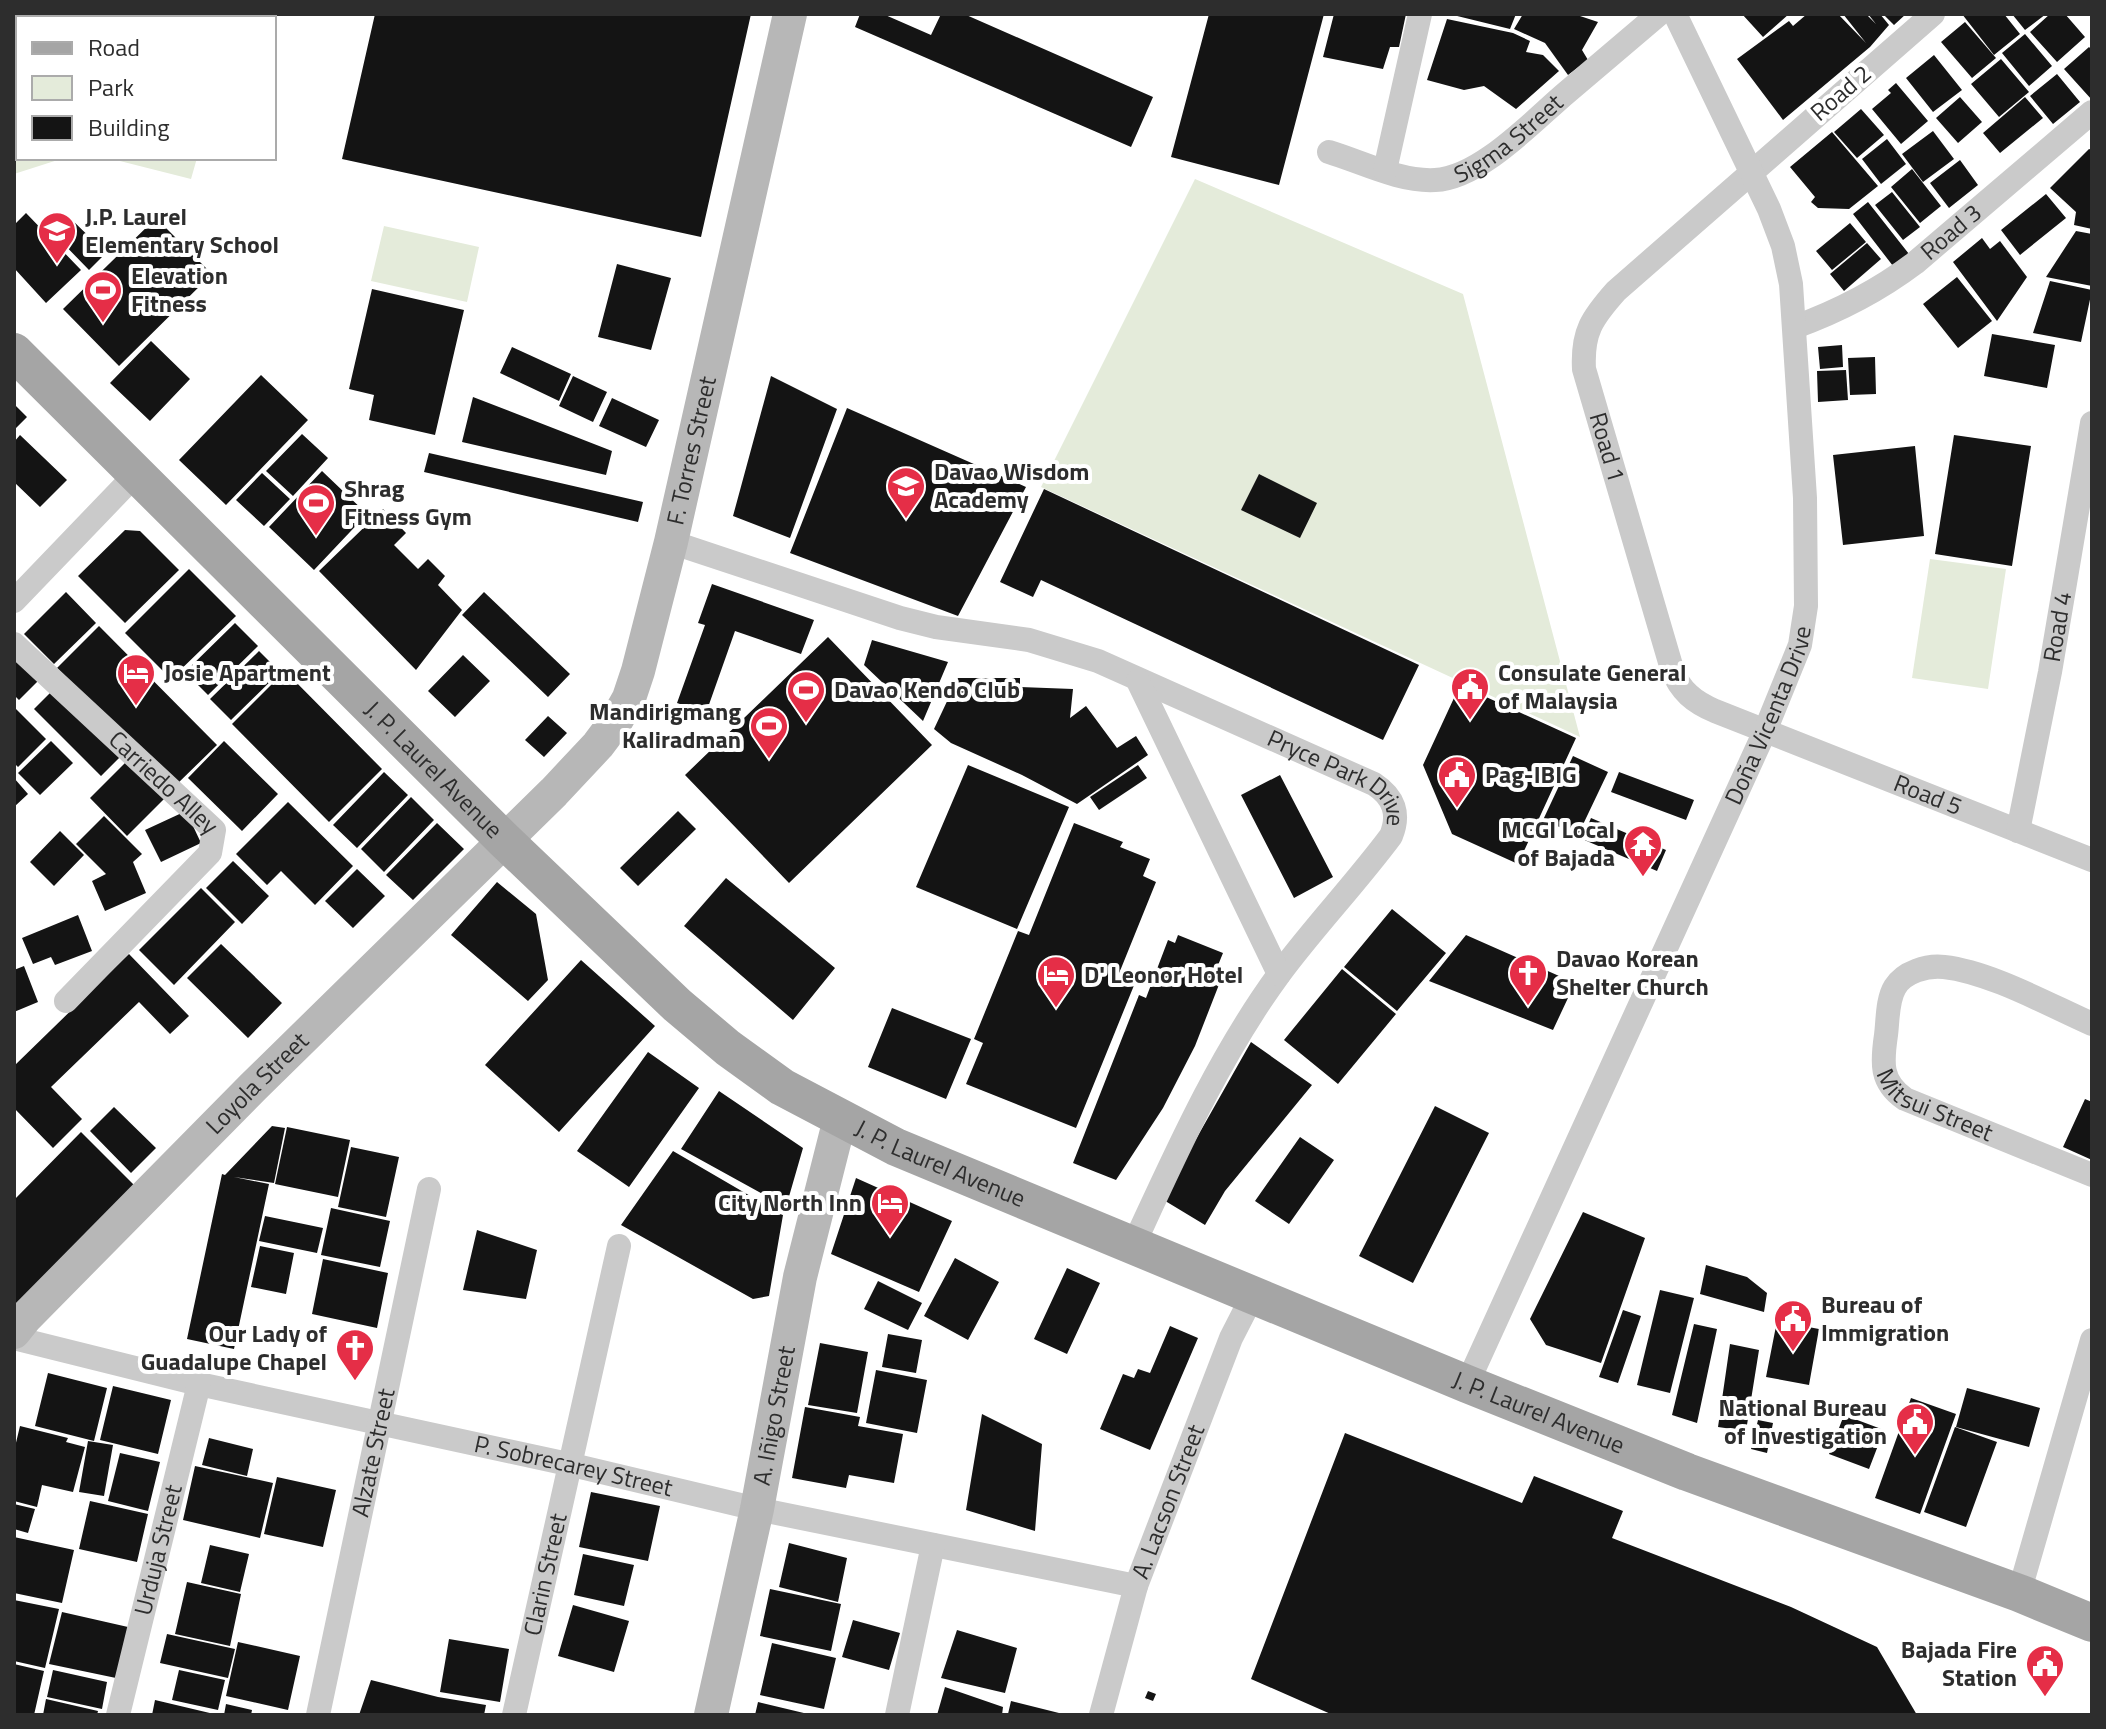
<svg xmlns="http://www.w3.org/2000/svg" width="2106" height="1729" font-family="'Titillium Web',sans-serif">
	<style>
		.green { fill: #e4ebda }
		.building { fill: #141414 }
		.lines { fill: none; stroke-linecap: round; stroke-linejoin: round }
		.street { stroke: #cacaca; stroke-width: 24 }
		.secondary { stroke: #b7b7b7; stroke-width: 34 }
		.primary { stroke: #a5a5a5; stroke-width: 38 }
		.labels { text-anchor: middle; stroke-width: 8; stroke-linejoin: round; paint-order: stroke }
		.street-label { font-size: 24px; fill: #2d2d2d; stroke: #fff }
		.poi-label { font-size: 24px; font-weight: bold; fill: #2d2d2d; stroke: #fff; text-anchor: start }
	</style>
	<rect width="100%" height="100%" fill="#fff"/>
	<path class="green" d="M14 14 35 17 38 14H237L236 18H18V158H64L14 174Z
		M108 158H197L191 179Z
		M1195 179 1463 294 1580 737 1041 487Z
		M384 226 479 247 467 302 371 281Z
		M1930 559 2006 569 1988 689 1912 678Z"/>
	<path class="building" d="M375 14H751L701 237 342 159Z
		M860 14H883L931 35 941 14H964L1153 97 1131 147 855 27Z
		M1209 14H1324L1279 185 1171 157Z
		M1334 14H1406L1399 47H1390L1383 69 1323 57Z
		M1449 14H1516L1510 29Z
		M1523 14H1574L1598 22 1582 50 1588 60 1568 75 1545 43 1514 29Z
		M1742 14H1789L1763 37Z
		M1807 14H1838L1866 43 1843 14H1866L1876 24 1868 14H1880L1889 25 1870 47 1783 120 1737 59 1789 21 1793 26Z
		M1883 14H1906L1894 25Z
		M1962 14H2004L2020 34 1994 55Z
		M2012 14H2046L2025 30Z
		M2050 14H2065L2085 37 2057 62 2030 32Z
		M1447 19 1513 33 1530 41 1526 52 1543 55 1559 71 1516 109 1484 86 1464 90 1427 80Z
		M1965 22 1996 58 1972 78 1941 42Z
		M2025 34 2052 66 2029 86 2002 53Z
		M2089 47 2092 50V100L2064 69Z
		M1934 55 1962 90 1933 112 1906 78Z
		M2001 59 2029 92 1999 117 1971 84Z
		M2057 74 2080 102 2053 124 2030 96Z
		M1896 83 1928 121 1901 144 1872 109 1891 93 1888 90Z
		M1960 97 1982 122 1958 143 1936 118Z
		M2025 97 2043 118 2000 153 1983 133Z
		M1861 109 1884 135 1857 158 1834 132Z
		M1933 131 1954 159 1923 182 1902 154Z
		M1832 132 1878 186 1849 209 1818 208 1811 202 1815 197 1790 167Z
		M1887 139 1906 164 1881 184 1862 159Z
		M2089 149 2092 150V229L2074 225 2076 212 2050 188Z
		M1960 160 1978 185 1949 208 1930 183Z
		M1912 169 1941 206 1920 223 1891 187Z
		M1892 192 1920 227 1903 240 1875 205Z
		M2046 194 2066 218 2020 255 2001 230Z
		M1868 202 1909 254 1893 266 1853 214Z
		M26 213 81 270 46 303 14 268V225Z
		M69 217 106 253 89 270 53 233Z
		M156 218 212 274 119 366 63 309Z
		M1850 223 1866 242 1832 270 1816 251Z
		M2076 231 2092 234V286L2046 277Z
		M1982 238 1990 249 2000 241 2027 277 1997 321 1953 262Z
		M1867 243 1881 259 1844 291 1830 274Z
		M617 264 671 278 651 350 598 337Z
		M1957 277 1992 321 1958 348 1923 304Z
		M2050 281 2092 290 2081 342 2033 333Z
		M372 289 464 310 435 435 369 420 374 395 349 389Z
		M1992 334 2055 345 2047 388 1984 376Z
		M151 341 190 379 150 421 110 383Z
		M1842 345 1843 367 1820 369 1818 347Z
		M512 347 571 374 559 401 500 373Z
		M1875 357 1876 394 1850 395 1848 358Z
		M1846 370 1848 400 1818 402 1817 371Z
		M261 375 308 420 226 505 179 460Z
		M573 376 607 392 593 422 559 406Z
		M771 376 837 409 790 538 733 516Z
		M473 397 612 451 606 475 462 442Z
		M612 398 659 420 646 447 599 426Z
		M14 404 27 417 14 430Z
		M847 408 1026 487 958 616 790 553Z
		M302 434 328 458 293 496 266 471Z
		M20 435 67 480 40 507 14 482V442Z
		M1954 435 2031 446 2012 566 1935 554Z
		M1915 446 1924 536 1843 545 1833 455Z
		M429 453 643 502 638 522 424 472Z
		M322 471 367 514 314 570 269 527Z
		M262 473 290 499 264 526 236 500Z
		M1259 474 1317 503 1300 538 1241 510Z
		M1044 489 1419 665 1383 740 1041 580 1033 597 1000 582Z
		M383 509 406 533 394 545 418 569 428 559 445 576 438 585 462 610 416 670 319 571Z
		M125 530 140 531 179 570 125 623 78 576Z
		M189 569 236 616 171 679 125 633Z
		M712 584 814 620 801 654 735 631 706 713 677 703 705 625 698 623Z
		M66 592 96 623 54 664 24 634Z
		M484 592 570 674 548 697 462 615Z
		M235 623 258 646 208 695 185 672Z
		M99 626 217 745 174 787 57 668Z
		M828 637 932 745 789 883 685 775Z
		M872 640 948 662 923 721 864 665Z
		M14 649 42 677 19 700 14 695Z
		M259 651 280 672 231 720 210 699Z
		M463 655 490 681 455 717 428 691Z
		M285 671 382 769 329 822 232 724Z
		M958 678H1020V687L1073 689 1070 718 1086 706 1117 748 1136 736 1148 755 1077 804 1022 775 951 743 934 729Z
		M1460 685 1576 738 1518 864 1452 834 1423 765Z
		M55 688 122 755 101 776 34 709Z
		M14 707 46 739 18 767 14 763Z
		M548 716 567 733 544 757 525 740Z
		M51 741 73 763 40 795 18 773Z
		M224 741 278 794 242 831 188 778Z
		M1573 756 1608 772 1578 835 1543 820Z
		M127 761 165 798 127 836 90 798Z
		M968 765 1069 807 1017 929 916 887Z
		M1138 765 1147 778 1099 810 1090 797Z
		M384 772 408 795 357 848 333 825Z
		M1619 772 1694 800 1686 820 1611 792Z
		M1280 775 1333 877 1294 898 1241 795Z
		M14 778 28 794 14 807Z
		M411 797 434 820 384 872 361 849Z
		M288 802 353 866 315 905 281 871 267 885 236 854Z
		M186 811 201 843 161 862 145 830Z
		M678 811 696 829 638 886 620 868Z
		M104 816 142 854 133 862 146 893 105 911 92 881 106 874 76 844Z
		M1591 818 1666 850 1657 871 1582 839Z
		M437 823 464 849 413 900 386 875Z
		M1074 823 1123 842 1120 847 1150 859 1143 876 1156 882 1120 971 1137 978 1076 1128 966 1084 983 1043 974 1039 1018 931 1029 935Z
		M60 831 84 855 54 886 30 862Z
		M233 861 269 896 242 924 206 888Z
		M357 869 385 896 353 928 325 901Z
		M726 878 835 968 793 1020 684 926Z
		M497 882 536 914 548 980 528 1001 451 935Z
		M201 888 235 922 174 985 139 950Z
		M1392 909 1446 953 1397 1011 1344 967Z
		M78 915 92 951 55 965 51 957 33 964 22 938Z
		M1178 935 1223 953 1212 980 1220 982 1195 1046 1163 1108 1116 1180 1073 1163 1139 995 1146 998 1168 940 1175 943Z
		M1466 935 1575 983 1553 1030 1429 981Z
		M221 944 282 1003 248 1038 187 978Z
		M129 954 189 1016 170 1034 139 1002 51 1087 82 1119 53 1148 14 1108V1066Z
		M581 960 655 1026 559 1132 485 1065Z
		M24 966 38 1002 14 1012V970Z
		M1342 969 1396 1014 1338 1084 1284 1040Z
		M892 1008 971 1039 946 1099 868 1067Z
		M1251 1042 1312 1085 1225 1191 1205 1225 1162 1199Z
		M648 1052 699 1088 629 1187 577 1151Z
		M719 1091 803 1148 786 1207 681 1149Z
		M2085 1099 2092 1102V1160L2063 1147Z
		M1435 1106 1489 1133 1413 1283 1359 1256Z
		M114 1107 156 1148 131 1173 90 1131Z
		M272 1126 285 1128 274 1183 234 1177 269 1184 234 1349 187 1339 222 1174 225 1175Z
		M287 1127 350 1140 338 1197 275 1184Z
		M81 1132 134 1185 16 1304 14 1200Z
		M1300 1137 1334 1160 1289 1224 1255 1201Z
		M351 1147 399 1157 386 1217 338 1207Z
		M673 1151 783 1215 769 1296 753 1299 621 1225Z
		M856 1178 952 1221 919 1292 831 1254Z
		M331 1208 390 1221 380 1267 321 1255Z
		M1583 1212 1645 1238 1601 1363 1546 1345 1530 1319Z
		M265 1216 323 1228 317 1253 259 1241Z
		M477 1230 537 1250 526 1299 463 1290Z
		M260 1246 294 1253 286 1294 251 1287Z
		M955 1258 999 1282 968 1340 924 1316Z
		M323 1259 388 1273 377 1328 312 1314Z
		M1706 1265 1747 1277 1767 1293 1764 1312 1700 1294Z
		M1067 1268 1100 1283 1067 1354 1034 1339Z
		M878 1281 922 1303 908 1330 864 1309Z
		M1660 1290 1694 1298 1670 1393 1637 1385Z
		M1623 1310 1641 1316 1618 1383 1599 1377Z
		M1777 1321 1819 1329 1809 1385 1766 1377Z
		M1694 1324 1717 1329 1697 1423 1672 1415Z
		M1170 1326 1198 1338 1150 1450 1100 1429 1123 1374 1134 1378 1138 1369 1150 1373Z
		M888 1334 922 1340 916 1373 882 1367Z
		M820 1343 868 1352 857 1413 808 1405Z
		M1730 1344 1759 1350 1746 1431 1718 1427Z
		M876 1370 927 1380 917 1433 866 1423Z
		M48 1373 107 1388 94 1441 35 1426Z
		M113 1386 171 1400 158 1454 100 1440Z
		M1967 1388 2040 1408 2029 1447 1956 1427Z
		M1911 1398 1956 1414 1920 1514 1875 1498Z
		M805 1407 860 1417 858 1426 903 1434 894 1483 849 1475 846 1488 792 1478Z
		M982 1414 1042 1444 1035 1531 966 1510Z
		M1844 1415 1884 1430 1869 1469 1829 1454Z
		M1758 1420 1773 1423 1767 1453 1751 1449Z
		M20 1426 68 1438 66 1442 85 1447 73 1492 42 1485 37 1507 14 1501V1451Z
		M1955 1427 1997 1442 1966 1527 1924 1512Z
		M1345 1433 1522 1503 1534 1476 1623 1511 1612 1538 1791 1607 1877 1647 1917 1715H1333L1251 1679Z
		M209 1438 253 1449 247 1476 202 1465Z
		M88 1441 113 1445 104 1496 79 1492Z
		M120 1453 160 1462 148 1511 108 1501Z
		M195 1466 273 1483 260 1538 183 1520Z
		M277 1477 336 1490 323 1547 264 1534Z
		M591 1492 660 1506 648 1561 579 1547Z
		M90 1501 148 1514 137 1562 79 1549Z
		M14 1504 35 1509 28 1533 14 1529Z
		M14 1537 74 1550 62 1603 14 1593Z
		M789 1543 847 1558 838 1602 779 1587Z
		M210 1545 249 1554 240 1592 201 1583Z
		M583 1554 634 1565 624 1606 574 1595Z
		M187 1582 241 1594 230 1646 175 1634Z
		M770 1589 841 1604 831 1651 760 1636Z
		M14 1600 59 1609 45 1668 14 1661Z
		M573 1605 629 1621 614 1672 558 1656Z
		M62 1612 128 1627 116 1678 49 1664Z
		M853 1620 900 1633 889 1670 842 1657Z
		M957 1630 1017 1648 1005 1693 941 1678Z
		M167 1634 235 1649 228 1678 160 1663Z
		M449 1639 509 1649 500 1702 440 1692Z
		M238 1642 300 1656 288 1710 226 1696Z
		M772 1643 836 1658 824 1709 760 1695Z
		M14 1664 44 1671 34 1715H14Z
		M53 1670 107 1682 102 1709 47 1697Z
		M179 1670 225 1680 218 1710 172 1700Z
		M371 1680 438 1697 486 1705 484 1715H359Z
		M945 1687 1003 1707 1002 1715H937Z
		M1148 1691 1156 1694 1153 1701 1145 1698Z
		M46 1699 98 1711 97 1715H43Z
		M155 1700 214 1714V1715H152Z
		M1011 1701 1063 1714V1715L1008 1714Z
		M758 1702 808 1714V1715H755Z
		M226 1704 252 1710 251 1715H224Z"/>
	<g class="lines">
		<g class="street">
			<path id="s1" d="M1933 14 1616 291C1592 318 1582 332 1584 369L1672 669C1680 691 1694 702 1715 711L2092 860"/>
			<path id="s2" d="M1329 152C1362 162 1400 182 1435 180 1480 178 1533 121 1566 93 1597 67 1628 40 1659 14"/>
			<path d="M1385 170 1420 14"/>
			<path id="s3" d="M1795 327C1839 311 1878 291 1915 263L2092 112"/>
			<path id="s4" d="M671 542 900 618 936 627 1029 640 1098 661 1374 784C1394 797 1400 814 1391 836 1356 883 1315 926 1280 973 1219 1056 1176 1153 1133 1246"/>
			<path d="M14 601 137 473"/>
			<path id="s5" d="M14 644 214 830 210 853 66 1001"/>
			<path d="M1138 681 1279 974"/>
			<path id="s6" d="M2018 831 2050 672 2092 423"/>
			<path id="s7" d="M2092 1024C2049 1005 1990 972 1944 967 1927 965 1904 972 1895 987 1887 1000 1888 1020 1886 1035 1882 1062 1880 1082 1905 1099L2092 1175"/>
			<path id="s8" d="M14 1338 199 1384 568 1464 757 1509 1136 1586"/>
			<path id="s9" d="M1467 1384 1765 731 1800 645 1806 606 1805 498 1791 284 1783 246 1769 209 1675 14"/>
			<path d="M2019 1593 2092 1340"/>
			<path id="s10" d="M118 1715 199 1384"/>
			<path id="s11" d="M318 1715 429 1189"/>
			<path id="s12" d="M514 1715 619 1246"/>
			<path d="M897 1715 933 1545"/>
			<path id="s13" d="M1101 1715 1136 1586 1231 1338 1253 1295"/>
		</g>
		<g class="secondary">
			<path id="s14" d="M14 1332 26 1317 253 1087 554 792 598 745 616 721 629 698 638 671 671 542 790 14"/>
			<path id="s15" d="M711 1715 757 1509 800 1277 840 1119"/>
		</g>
		<path class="primary" id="s16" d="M14 352 504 840 677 1005 728 1048 782 1087 896 1147 1467 1384 1687 1472 2019 1593 2092 1623"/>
	</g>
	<defs>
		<g id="school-pin" transform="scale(2)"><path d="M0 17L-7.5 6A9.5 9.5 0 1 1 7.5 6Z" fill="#e52e47" stroke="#fff"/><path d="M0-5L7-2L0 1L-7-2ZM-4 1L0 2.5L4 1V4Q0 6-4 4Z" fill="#fff"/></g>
		<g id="stadium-pin" transform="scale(2)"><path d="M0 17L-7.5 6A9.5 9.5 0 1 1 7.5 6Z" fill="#e52e47" stroke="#fff"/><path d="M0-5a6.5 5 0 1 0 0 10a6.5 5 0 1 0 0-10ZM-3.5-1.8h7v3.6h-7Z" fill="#fff"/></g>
		<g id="hotel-pin" transform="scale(2)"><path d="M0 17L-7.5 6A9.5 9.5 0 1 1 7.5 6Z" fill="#e52e47" stroke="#fff"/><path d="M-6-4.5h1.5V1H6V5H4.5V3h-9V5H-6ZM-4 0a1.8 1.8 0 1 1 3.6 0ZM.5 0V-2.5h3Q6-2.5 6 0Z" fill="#fff"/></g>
		<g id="civic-pin" transform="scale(2)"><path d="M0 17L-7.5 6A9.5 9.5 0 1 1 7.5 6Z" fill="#e52e47" stroke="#fff"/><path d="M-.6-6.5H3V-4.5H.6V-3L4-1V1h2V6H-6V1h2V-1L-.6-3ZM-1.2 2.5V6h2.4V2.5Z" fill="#fff"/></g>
		<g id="temple-pin" transform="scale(2)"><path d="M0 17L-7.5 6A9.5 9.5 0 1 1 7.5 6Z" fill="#e52e47" stroke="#fff"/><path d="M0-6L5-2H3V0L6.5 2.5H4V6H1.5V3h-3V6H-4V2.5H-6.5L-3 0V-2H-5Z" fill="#fff"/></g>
		<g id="church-pin" transform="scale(2)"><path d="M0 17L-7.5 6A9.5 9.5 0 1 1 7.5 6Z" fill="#e52e47" stroke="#fff"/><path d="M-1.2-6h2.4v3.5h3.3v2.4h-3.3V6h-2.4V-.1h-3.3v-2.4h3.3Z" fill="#fff"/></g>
	</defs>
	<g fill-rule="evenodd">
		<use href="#school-pin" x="57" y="231"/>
		<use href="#stadium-pin" x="103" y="290"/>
		<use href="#school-pin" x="906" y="486"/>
		<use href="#stadium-pin" x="316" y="503"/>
		<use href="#hotel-pin" x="136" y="673"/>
		<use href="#civic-pin" x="1470" y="687"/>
		<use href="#stadium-pin" x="806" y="690"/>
		<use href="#stadium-pin" x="769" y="726"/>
		<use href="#civic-pin" x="1457" y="775"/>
		<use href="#temple-pin" x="1643" y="844"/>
		<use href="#church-pin" x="1528" y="973"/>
		<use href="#hotel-pin" x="1056" y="975"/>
		<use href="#hotel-pin" x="890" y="1203"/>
		<use href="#civic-pin" x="1793" y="1319"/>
		<use href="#church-pin" x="355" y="1348"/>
		<use href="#civic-pin" x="1915" y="1422"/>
		<use href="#civic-pin" x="2045" y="1664"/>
	</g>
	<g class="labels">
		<g class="street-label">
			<text transform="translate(1841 93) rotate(-41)" y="8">Road 2</text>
			<text dy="8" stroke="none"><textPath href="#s2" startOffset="196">Sigma Street</textPath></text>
			<text dy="8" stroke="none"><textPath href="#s3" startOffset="184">Road 3</textPath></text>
			<text dy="8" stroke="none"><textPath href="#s1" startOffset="590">Road 1</textPath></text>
			<text dy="8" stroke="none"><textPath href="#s14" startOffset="1140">F. Torres Street</textPath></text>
			<text dy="8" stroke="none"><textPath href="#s6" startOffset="208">Road 4</textPath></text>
			<text dy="8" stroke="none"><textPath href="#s9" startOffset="734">Doña Vicenta Drive</textPath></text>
			<text dy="8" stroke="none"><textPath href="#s16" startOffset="592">J. P. Laurel Avenue</textPath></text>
			<text dy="8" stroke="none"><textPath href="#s5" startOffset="204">Carriedo Alley</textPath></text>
			<text dy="8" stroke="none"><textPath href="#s4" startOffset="714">Pryce Park Drive</textPath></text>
			<text dy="8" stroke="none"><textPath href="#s1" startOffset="1112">Road 5</textPath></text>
			<text dy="8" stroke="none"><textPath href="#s14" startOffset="348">Loyola Street</textPath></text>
			<text dy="8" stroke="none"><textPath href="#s7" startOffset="364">Mitsui Street</textPath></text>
			<text dy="8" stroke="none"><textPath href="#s16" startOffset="1240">J. P. Laurel Avenue</textPath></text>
			<text dy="8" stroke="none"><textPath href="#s16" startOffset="1888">J. P. Laurel Avenue</textPath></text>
			<text dy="8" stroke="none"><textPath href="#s15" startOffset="306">A. Iñigo Street</textPath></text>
			<text dy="8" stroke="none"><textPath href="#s11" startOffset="268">Alzate Street</textPath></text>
			<text dy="8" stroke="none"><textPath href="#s8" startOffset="574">P. Sobrecarey Street</textPath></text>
			<text dy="8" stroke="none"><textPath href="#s13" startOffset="224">A. Lacson Street</textPath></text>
			<text dy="8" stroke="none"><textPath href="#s10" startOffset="170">Urduja Street</textPath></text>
			<text dy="8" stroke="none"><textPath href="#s12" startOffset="144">Clarin Street</textPath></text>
		</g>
		<g class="poi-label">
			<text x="85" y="225">J.P. Laurel<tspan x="85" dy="28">Elementary School</tspan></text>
			<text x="131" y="284">Elevation<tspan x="131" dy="28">Fitness</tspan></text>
			<text x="934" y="480">Davao Wisdom<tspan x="934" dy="28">Academy</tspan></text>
			<text x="344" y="497">Shrag<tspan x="344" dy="28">Fitness Gym</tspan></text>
			<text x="164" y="681">Josie Apartment</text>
			<text x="1498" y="681">Consulate General<tspan x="1498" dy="28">of Malaysia</tspan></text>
			<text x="834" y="698">Davao Kendo Club</text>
			<text x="741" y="720" text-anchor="end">Mandirigmang<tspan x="741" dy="28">Kaliradman</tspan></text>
			<text x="1485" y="783">Pag-IBIG</text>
			<text x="1615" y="838" text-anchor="end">MCGI Local<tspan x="1615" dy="28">of Bajada</tspan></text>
			<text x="1556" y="967">Davao Korean<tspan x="1556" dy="28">Shelter Church</tspan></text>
			<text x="1084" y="983">D' Leonor Hotel</text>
			<text x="862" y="1211" text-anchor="end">City North Inn</text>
			<text x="1821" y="1313">Bureau of<tspan x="1821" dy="28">Immigration</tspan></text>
			<text x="327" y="1342" text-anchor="end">Our Lady of<tspan x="327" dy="28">Guadalupe Chapel</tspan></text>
			<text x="1887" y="1416" text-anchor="end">National Bureau<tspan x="1887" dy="28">of Investigation</tspan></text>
			<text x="2017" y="1658" text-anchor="end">Bajada Fire<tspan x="2017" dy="28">Station</tspan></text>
		</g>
	</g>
	<rect width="2106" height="1729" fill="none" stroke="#2d2d2d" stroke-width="32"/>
	<rect x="16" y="16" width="260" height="144" fill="#ffffff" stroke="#ababab" stroke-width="2"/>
	<rect x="32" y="42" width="40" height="12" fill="#a5a5a5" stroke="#ababab" stroke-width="2"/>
	<text x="88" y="56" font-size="24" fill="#2d2d2d">Road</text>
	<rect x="32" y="76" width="40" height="24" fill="#e4ebda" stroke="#ababab" stroke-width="2"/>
	<text x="88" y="96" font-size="24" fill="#2d2d2d">Park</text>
	<rect x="32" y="116" width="40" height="24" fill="#141414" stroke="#ababab" stroke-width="2"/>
	<text x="88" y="136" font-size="24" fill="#2d2d2d">Building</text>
</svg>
